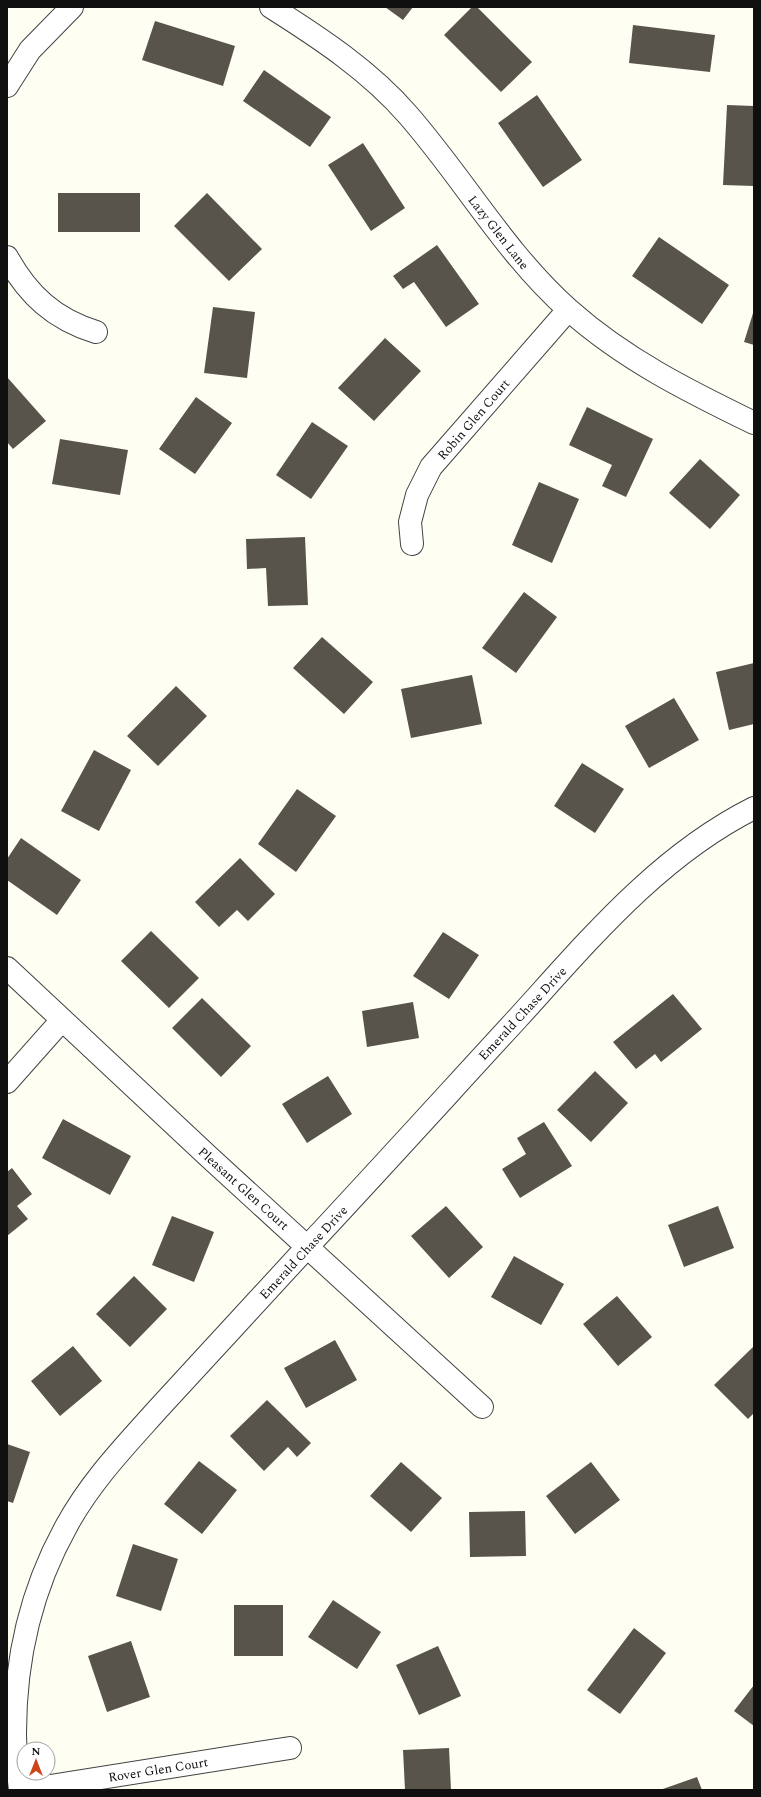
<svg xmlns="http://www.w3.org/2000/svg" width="761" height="1797" font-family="Spectral,serif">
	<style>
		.building { fill: #59544b }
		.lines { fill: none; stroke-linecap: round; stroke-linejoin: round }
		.minor-casing { stroke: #424242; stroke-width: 24 }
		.minor { stroke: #fff; stroke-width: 22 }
		.labels { text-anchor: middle; stroke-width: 4; stroke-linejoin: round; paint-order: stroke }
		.street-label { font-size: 13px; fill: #0f0f0f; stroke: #fff }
	</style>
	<rect width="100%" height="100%" fill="#fefff2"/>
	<path class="building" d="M385 7H413L403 20Z
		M472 7H477L532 62 501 92 444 35Z
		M155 21 235 46 223 86 142 60Z
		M633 25 715 35 710 72 629 63Z
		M264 70 331 117 310 147 243 101Z
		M537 95 582 160 543 187 498 123Z
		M727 105 754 106V186L723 185Z
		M363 143 405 208 371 231 328 165Z
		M58 193H140V232H58Z
		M207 193 262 249 229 281 174 226Z
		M659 237 729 285 702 324 632 276Z
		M437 245 479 304 446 327 414 282 403 289 393 276Z
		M213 307 255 312 247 378 204 373Z
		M754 310V345L744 342Z
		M385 338 421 371 374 421 338 388Z
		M7 377 46 421 13 449 7 442Z
		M196 397 232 423 195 474 159 449Z
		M587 407 653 439 626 497 602 486 612 465 569 445Z
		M312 422 348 446 311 499 276 475Z
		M60 439 128 450 120 495 52 484Z
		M700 459 740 495 710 529 669 493Z
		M539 482 579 499 552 563 512 545Z
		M305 537 308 605 268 606 266 568 247 569 246 539Z
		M524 592 557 617 516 673 482 648Z
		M322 637 373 682 344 714 293 668Z
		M754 663V724L729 730 716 672Z
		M472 675 482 724 411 738 401 689Z
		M176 686 207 716 158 766 127 736Z
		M674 698 699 740 649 768 625 726Z
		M94 750 131 770 99 831 61 811Z
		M582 763 624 789 595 833 554 806Z
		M297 789 336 816 296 872 258 844Z
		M21 838 81 880 57 915 7 880V859Z
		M240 858 275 894 248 921 237 910 219 927 195 902Z
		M151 931 199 978 169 1008 121 961Z
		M443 932 479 955 449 999 413 976Z
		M673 994 702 1029 661 1062 655 1054 636 1069 613 1042Z
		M202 998 251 1046 221 1077 172 1028Z
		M413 1002 419 1038 367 1047 362 1011Z
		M595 1071 628 1103 591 1142 557 1110Z
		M328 1076 352 1114 307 1143 282 1104Z
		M63 1119 131 1156 110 1195 42 1158Z
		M544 1122 572 1166 520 1198 502 1169 526 1154 517 1138Z
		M12 1168 32 1194 17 1206 28 1219 7 1236V1172Z
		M446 1206 483 1247 449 1278 411 1236Z
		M718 1206 734 1248 684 1267 668 1225Z
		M172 1216 214 1232 194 1282 152 1265Z
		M514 1256 564 1284 541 1325 491 1297Z
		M134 1276 167 1309 130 1347 96 1314Z
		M617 1296 652 1337 618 1366 583 1324Z
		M335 1340 357 1380 306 1408 284 1368Z
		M73 1346 102 1381 60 1416 31 1381Z
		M753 1347 754 1413 748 1419 714 1385Z
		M267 1400 311 1443 297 1457 288 1447 264 1471 230 1436Z
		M7 1444 30 1452 13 1503 7 1501Z
		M199 1461 237 1490 202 1534 164 1504Z
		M401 1462 442 1498 411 1532 370 1496Z
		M591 1462 620 1500 575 1534 546 1496Z
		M525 1511 526 1556 470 1557 469 1512Z
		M133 1544 178 1559 161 1611 116 1596Z
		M333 1600 381 1632 357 1669 308 1637Z
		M234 1605H283V1656H234Z
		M634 1628 666 1653 620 1714 587 1690Z
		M131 1641 150 1697 107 1712 88 1656Z
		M438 1646 461 1696 419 1715 396 1665Z
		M754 1685V1726L734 1711Z
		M449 1748 451 1790H405L403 1750Z
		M697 1777 702 1790H660Z"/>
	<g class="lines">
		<g class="minor-casing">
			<path id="minor" d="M271 7C320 38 370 71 408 115 464 179 505 253 569 310 624 359 688 391 754 423
				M7 86 30 50 72 7
				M7 257C28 295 54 319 96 332
				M412 544 410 522 417 495 431 467 568 310
				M7 968 209 1157 482 1407
				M7 1082 62 1020
				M20 1790C18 1771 15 1752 15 1733 15 1659 31 1589 67 1525 91 1481 125 1446 158 1409 208 1354 259 1300 309 1245 379 1170 448 1094 517 1019 588 941 658 856 754 808
				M25 1790 290 1748"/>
		</g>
		<use href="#minor" class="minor"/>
	</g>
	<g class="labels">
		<g class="street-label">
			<text transform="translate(499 232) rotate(52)" y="5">Lazy Glen Lane</text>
			<text transform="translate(473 419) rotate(-49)" y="5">Robin Glen Court</text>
			<text transform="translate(522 1013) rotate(-47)" y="5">Emerald Chase Drive</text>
			<text transform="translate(244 1188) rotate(42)" y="5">Pleasant Glen Court</text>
			<text transform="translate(303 1252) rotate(-47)" y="5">Emerald Chase Drive</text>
			<text transform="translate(158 1769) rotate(-9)" y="5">Rover Glen Court</text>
		</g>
	</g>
	<rect width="761" height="1797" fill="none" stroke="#0f0f0f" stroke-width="16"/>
	<g transform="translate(36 1761)"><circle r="19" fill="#ffffff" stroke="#9f9f9f"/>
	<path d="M0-3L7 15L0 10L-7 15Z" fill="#cc451a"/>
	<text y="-6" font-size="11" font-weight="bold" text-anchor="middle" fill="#0f0f0f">N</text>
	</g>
</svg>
